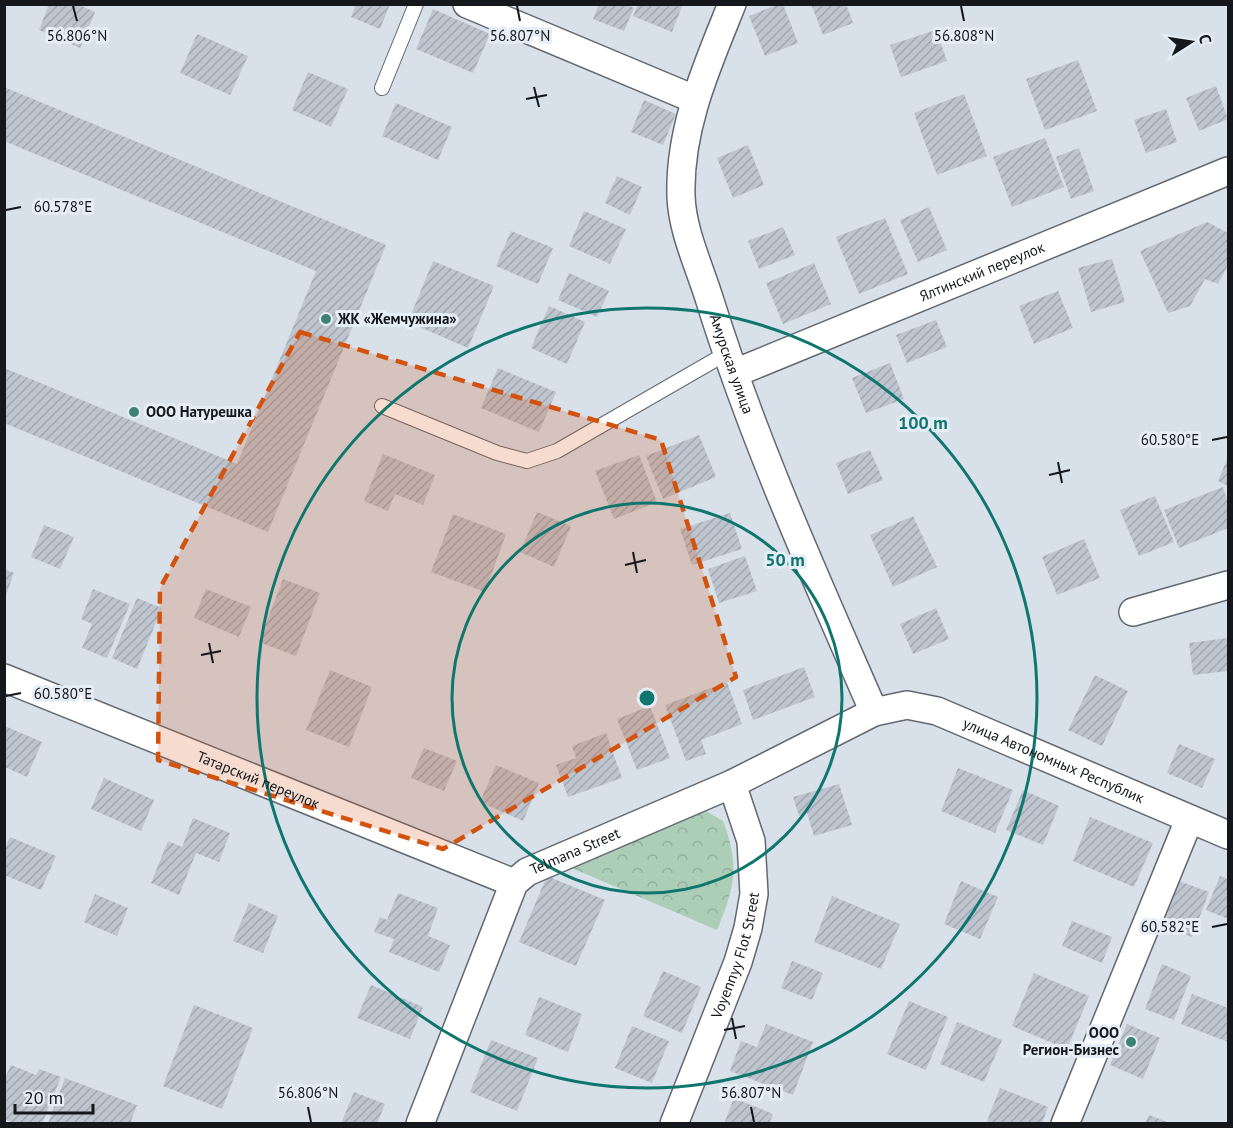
<svg xmlns="http://www.w3.org/2000/svg" width="1233" height="1128" font-family="'PT Sans',sans-serif">
	<style>
		.park { fill: url(#park-crowns) }
		.building { fill: url(#building-hatch) }
		.lines { fill: none; stroke-linecap: round; stroke-linejoin: round }
		.service-casing { stroke: #626871; stroke-width: 16 }
		.minor-casing { stroke: #626871; stroke-width: 30 }
		.service { stroke: #fff; stroke-width: 14 }
		.minor { stroke: #fff; stroke-width: 27 }
		.marked { fill: #d3520e; fill-opacity: 0.2; stroke: #d3520e; stroke-width: 4.5; stroke-dasharray: 12 8; stroke-linejoin: round }
		.ticks { fill: none; stroke: #14171b; stroke-width: 2 }
		.ring { fill: none; stroke: #0f766e; stroke-width: 3 }
		.poi-dot { fill: #3e8276; stroke: #e5edf7; stroke-width: 2 }
		.labels { text-anchor: middle; stroke-width: 6; stroke-linejoin: round; paint-order: stroke }
		.street-label { font-size: 15px; fill: #14171b; stroke: #e5edf7 }
		.poi-label { font-size: 15px; font-weight: bold; fill: #14171b; stroke: #e5edf7; text-anchor: start }
		.ticks-label { font-size: 15px; text-anchor: middle; fill: #14171b; stroke: #e5edf7; stroke-width: 6; stroke-linejoin: round; paint-order: stroke }
		.centre { fill: #0f766e; stroke: #e5edf7; stroke-width: 3 }
		.ring-label { font-size: 18px; text-anchor: middle; font-weight: bold; fill: #0f766e; stroke: #e5edf7; stroke-width: 6; stroke-linejoin: round; paint-order: stroke }
	</style>
	<defs>
		<pattern id="park-crowns" width="20" height="18" patternUnits="userSpaceOnUse" patternTransform="scale(1.5)"><rect width="20" height="18" fill="#acceb7"/><path d="M2 6a3 3 0 1 1 6 0M12 15a3 3 0 1 1 6 0" fill="none" stroke="#93b09d"/></pattern>
		<pattern id="building-hatch" width="6" height="6" patternUnits="userSpaceOnUse" patternTransform="scale(1.5)"><rect width="6" height="6" fill="#bec5cf"/><path d="M-1 1l2-2M0 6l6-6M5 7l2-2" fill="none" stroke="#a2a8b1"/></pattern>
	</defs>
	<rect width="100%" height="100%" fill="#d8e0ea"/>
	<path class="park" d="M701 808 723 821C740 867 735 886 717 930L567 866Z"/>
	<path class="building" d="M49 4H77L95 12 80 48 39 30Z
		M356 4H390L380 29 351 17Z
		M599 4H626L634 8 624 31 593 19Z
		M638 4H683L672 32 633 16Z
		M779 4H783L798 43 765 56 749 16Z
		M811 4H846L853 23 823 35Z
		M433 9 490 34 473 73 416 49Z
		M936 30 947 61 901 77 890 45Z
		M197 34 248 56 230 95 180 73Z
		M1078 60 1097 111 1045 130 1026 79Z
		M308 72 348 89 331 127 292 110Z
		M1216 86 1228 119 1199 131 1186 98Z
		M4 87 386 245 268 532 4 423V368L237 464 316 271 4 141Z
		M964 94 987 156 937 175 914 113Z
		M644 100 676 114 663 145 631 132Z
		M396 103 452 127 438 160 382 136Z
		M1166 109 1177 142 1146 153 1134 120Z
		M1045 138 1064 187 1012 207 993 157Z
		M748 145 764 185 733 198 717 158Z
		M1079 148 1094 191 1071 199 1056 157Z
		M617 176 642 187 630 215 605 203Z
		M929 207 947 250 918 262 900 220Z
		M584 211 626 229 610 264 569 246Z
		M885 218 908 274 859 294 836 237Z
		M1207 222 1228 233V265L1218 284 1205 279 1190 306 1168 313 1140 251Z
		M783 227 795 255 759 269 748 241Z
		M511 231 553 248 538 284 496 266Z
		M1112 259 1125 302 1091 312 1078 268Z
		M433 261 494 286 468 348 408 322Z
		M814 263 831 304 783 324 766 283Z
		M569 273 609 291 597 317 558 300Z
		M1058 291 1073 328 1034 344 1019 306Z
		M549 306 585 322 567 364 531 348Z
		M936 320 947 347 907 363 896 335Z
		M890 363 904 399 866 413 852 378Z
		M498 368 556 392 539 432 481 408Z
		M699 435 716 477 663 499 646 456Z
		M870 450 883 480 848 494 836 463Z
		M383 454 435 475 423 505 395 494 388 511 364 501Z
		M639 455 657 502 614 519 595 471Z
		M1228 457V486L1218 481Z
		M1223 487 1228 503V528L1179 548 1164 510Z
		M1155 496 1174 542 1139 556 1120 510Z
		M537 512 571 526 554 567 520 552Z
		M730 513 742 549 692 565 680 529Z
		M453 514 506 534 485 592 431 572Z
		M913 516 937 567 893 587 870 535Z
		M44 525 74 537 60 569 31 557Z
		M1084 539 1100 578 1057 595 1042 557Z
		M745 556 757 591 719 603 708 569Z
		M4 569 14 573 5 598 4 597Z
		M283 579 320 593 296 656 259 642Z
		M93 589 130 604 107 658 82 648 92 624 81 619Z
		M206 589 251 607 239 637 194 618Z
		M137 598 162 608 137 669 112 658Z
		M936 608 949 639 913 654 900 624Z
		M1228 638V671L1193 675 1189 643Z
		M804 667 815 697 753 720 743 690Z
		M330 670 372 687 349 747 306 730Z
		M1095 675 1128 691 1102 746 1068 730Z
		M727 682 742 724 701 740 706 754 686 761 665 705Z
		M650 706 670 758 637 770 617 719Z
		M5 726 42 742 27 777 5 767Z
		M606 733 622 778 568 797 556 765 576 758 572 746Z
		M1179 744 1215 759 1202 788 1167 773Z
		M424 748 457 761 444 791 411 778Z
		M496 765 539 783 523 821 480 802Z
		M958 768 1013 790 995 833 941 811Z
		M104 778 154 800 141 831 91 809Z
		M839 784 852 825 814 836 807 813 799 816 793 797Z
		M1023 790 1059 806 1043 845 1006 830Z
		M1090 817 1153 843 1134 887 1073 861Z
		M193 818 230 833 219 862 196 853 179 895 151 883 168 841 182 847Z
		M10 837 56 856 41 890 4 875V850Z
		M547 876 605 900 576 966 519 942Z
		M1220 876 1228 879V919L1206 910Z
		M961 881 998 897 980 939 944 924Z
		M1179 881 1209 892 1192 937 1163 926Z
		M398 893 438 908 428 936 450 945 439 972 389 952 394 939 374 932 380 917 387 920Z
		M95 894 128 908 117 936 84 922Z
		M832 896 900 924 881 969 814 942Z
		M249 903 278 916 263 953 233 941Z
		M1072 921 1112 937 1102 963 1062 946Z
		M792 961 823 973 812 1000 781 988Z
		M1162 964 1191 976 1174 1020 1145 1009Z
		M663 971 701 987 682 1033 643 1016Z
		M1034 973 1089 996 1067 1049 1012 1026Z
		M371 985 423 1007 410 1039 357 1018Z
		M1192 994 1228 1008V1042L1181 1024Z
		M539 997 582 1014 568 1052 525 1035Z
		M909 1001 948 1017 926 1070 887 1054Z
		M194 1005 253 1028 222 1109 163 1086Z
		M957 1022 1002 1040 984 1082 940 1064Z
		M766 1024 813 1042 793 1095 730 1071 741 1041 757 1047Z
		M1127 1024 1160 1038 1143 1079 1110 1065Z
		M632 1026 669 1041 652 1083 615 1068Z
		M491 1040 538 1058 517 1111 470 1092Z
		M11 1065 36 1075 39 1069 61 1077 42 1124H16L4 1119V1080Z
		M65 1078 137 1105 130 1124 48 1123Z
		M1000 1088 1048 1107 1042 1124H994L987 1121Z
		M354 1092 385 1104 377 1124H341Z
		M734 1098 773 1114 769 1124H724Z
		M1149 1115 1170 1123V1124H1145Z"/>
	<g class="lines">
		<g class="service-casing">
			<path id="service" d="M382 88 416 4
				M382 406 497 453 527 461 557 451 727 353"/>
		</g>
		<g class="minor-casing">
			<g id="minor">
				<path d="M467 4 694 99"/>
				<path id="s1" d="M732 4C707 66 679 128 681 196 682 231 700 268 710 301 754 442 815 577 874 712"/>
				<path id="s2" d="M735 373 1228 171"/>
				<path d="M1133 612 1228 585"/>
				<path id="s3" d="M4 678 514 883"/>
				<path id="s4" d="M420 1124 514 883 527 872 732 784 874 712 907 705 937 711 1228 835"/>
				<path id="s5" d="M674 1124 738 962 748 928 754 894 751 841 732 784"/>
				<path d="M1065 1124 1189 820"/>
			</g>
		</g>
		<use href="#service" class="service"/>
		<use href="#minor" class="minor"/>
	</g>
	<path class="marked" d="M300 332 661 440 736 677 443 849 158 760 160 588Z"/>
	<path class="ticks" d="M73 6 77 21M517 6 520 21M961 6 964 21M534 87 539 107M526 99 547 95M6 210 21 207M1212 440 1227 437M1058 462 1062 483M1049 475 1070 470M633 552 637 573M625 565 646 560M209 643 213 663M201 655 221 651M6 696 21 693M1212 927 1227 924M732 1018 736 1039M724 1030 745 1026M308 1107 311 1122M751 1107 754 1122"/>
	<g class="ring">
		<circle cx="647" cy="698" r="195"/>
		<circle cx="647" cy="698" r="390"/>
	</g>
	<g class="poi-dot">
		<circle cx="326" cy="319" r="6"/>
		<circle cx="134" cy="412" r="6"/>
		<circle cx="1131" cy="1042" r="6"/>
	</g>
	<g class="labels">
		<g class="street-label">
			<text dy="5" stroke="none"><textPath href="#s2" startOffset="267">Ялтинский переулок</textPath></text>
			<text dy="5" stroke="none"><textPath href="#s1" startOffset="376">Амурская улица</textPath></text>
			<text dy="5" stroke="none"><textPath href="#s4" startOffset="849">улица Автономных Республик</textPath></text>
			<text dy="5" stroke="none"><textPath href="#s3" startOffset="274">Татарский переулок</textPath></text>
			<text dy="5" stroke="none"><textPath href="#s4" startOffset="328">Telmana Street</textPath></text>
			<text dy="5" stroke="none"><textPath href="#s5" startOffset="180">Voyennyy Flot Street</textPath></text>
		</g>
		<g class="poi-label">
			<text x="338" y="324">ЖК «Жемчужина»</text>
			<text x="146" y="417">ООО Натурешка</text>
			<text x="1119" y="1038" text-anchor="end">ООО<tspan x="1119" dy="17">Регион-Бизнес</tspan></text>
		</g>
	</g>
	<g class="ticks-label">
		<text x="77" y="41">56.806°N</text>
		<text x="520" y="41">56.807°N</text>
		<text x="964" y="41">56.808°N</text>
		<text x="63" y="212">60.578°E</text>
		<text x="1170" y="445">60.580°E</text>
		<text x="63" y="699">60.580°E</text>
		<text x="1170" y="932">60.582°E</text>
		<text x="308" y="1098">56.806°N</text>
		<text x="751" y="1098">56.807°N</text>
	</g>
	<circle cx="647" cy="698" r="9" class="centre"/>
	<g class="ring-label">
		<text x="923" y="429">100 m</text>
		<text x="785" y="566">50 m</text>
	</g>
	<rect width="1233" height="1128" fill="none" stroke="#14171b" stroke-width="12"/>
	<g transform="translate(1191 42) rotate(78)" stroke="#e5edf7" stroke-width="4.5" paint-order="stroke">
	<path d="M0-4.5L10 22L0 15L-10 22Z" fill="#14171b"/>
	<text y="-9" font-size="16" font-weight="bold" text-anchor="middle" fill="#14171b">С</text>
	</g>
	<path d="M15 1104v9h78v-9" fill="none" stroke="#14171b" stroke-width="3"/>
	<text x="24" y="1104" font-size="18" fill="#14171b" stroke="#e5edf7" stroke-width="4.5" paint-order="stroke">20 m</text>
</svg>
